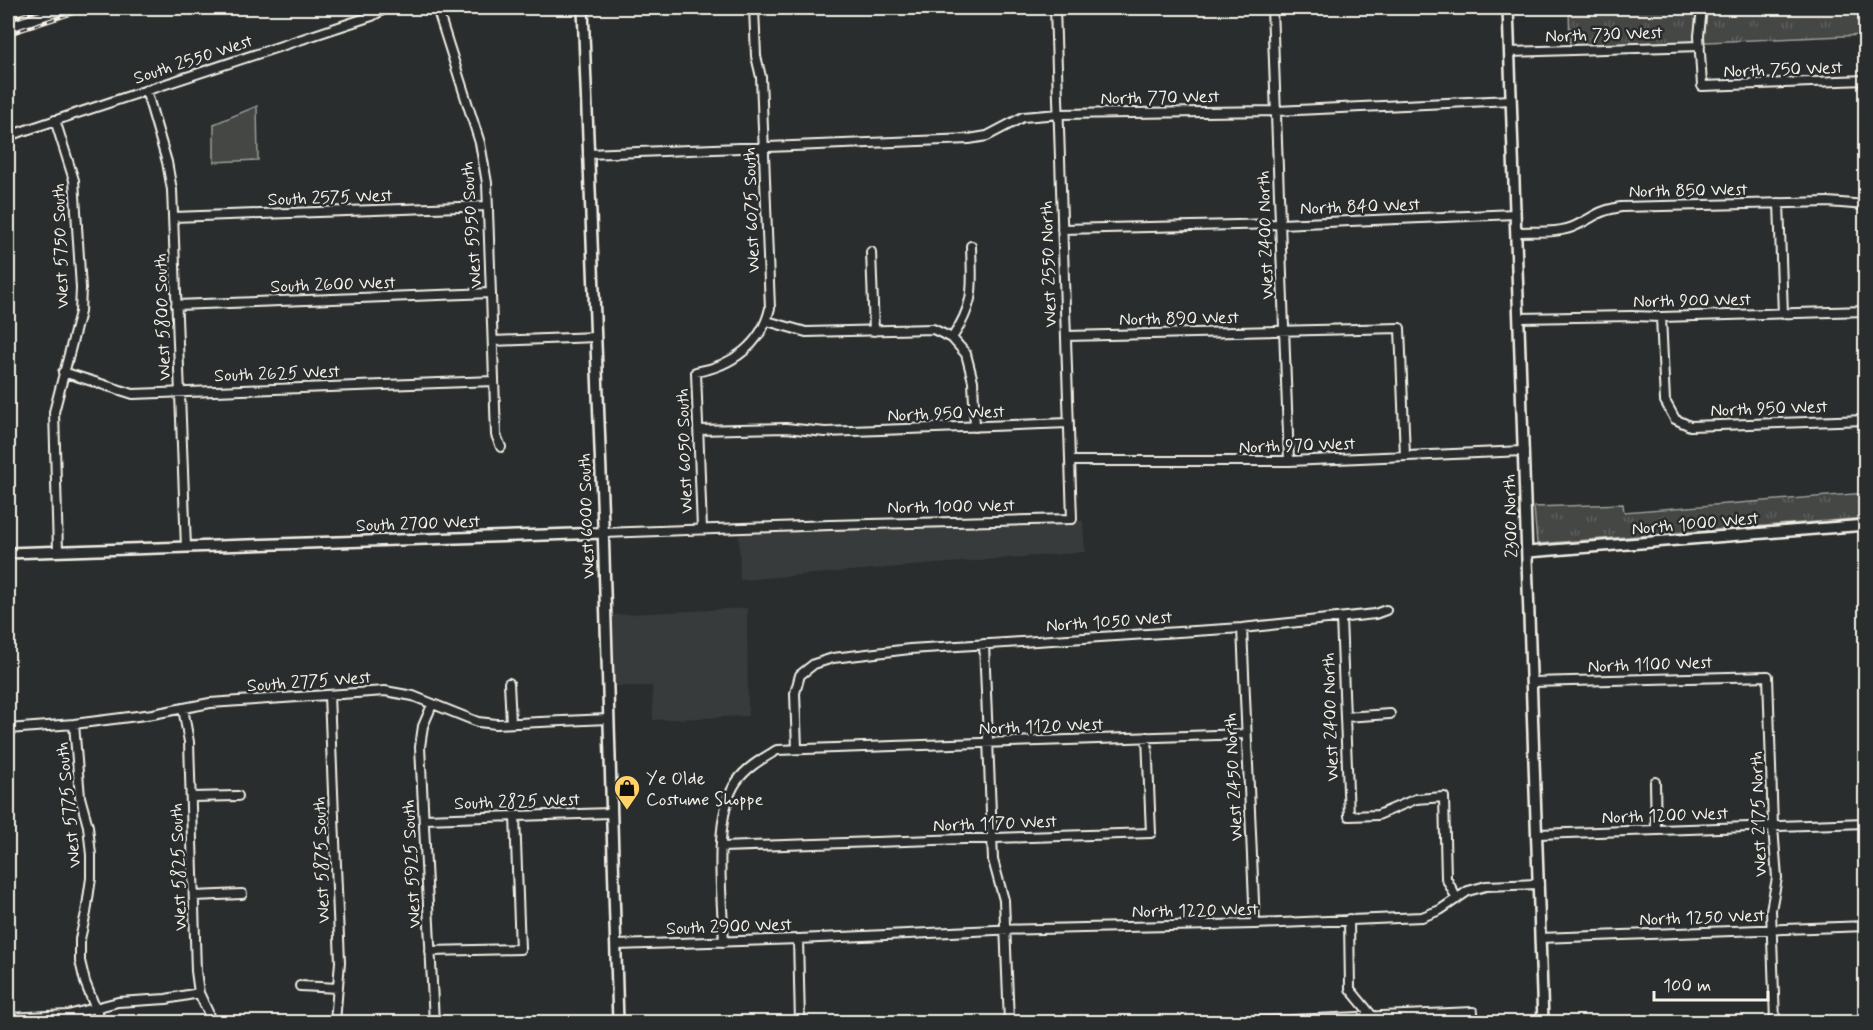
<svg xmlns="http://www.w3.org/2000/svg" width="1873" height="1030" font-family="Mynerve,sans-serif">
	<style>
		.built { fill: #373a3a }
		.grass { fill: url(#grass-tufts); stroke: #9c9c96; stroke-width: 1.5 }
		.park { fill: #444645; stroke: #9c9c96; stroke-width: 1.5 }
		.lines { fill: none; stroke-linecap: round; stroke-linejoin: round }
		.minor-casing { stroke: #f4f1e8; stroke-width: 12 }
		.tertiary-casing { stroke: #f4f1e8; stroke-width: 14 }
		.minor { stroke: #2a2d2e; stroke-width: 8 }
		.tertiary { stroke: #2a2d2e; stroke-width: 9 }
		.rail-casing { stroke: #f4f1e8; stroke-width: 4.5 }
		.rail { stroke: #2a2d2e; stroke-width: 2; stroke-dasharray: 7; stroke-linecap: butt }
		.labels { text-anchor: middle; stroke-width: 5; stroke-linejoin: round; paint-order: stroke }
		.street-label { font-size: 18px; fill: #f4f1e8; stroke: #2a2d2e }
		.poi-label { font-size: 18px; fill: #f4f1e8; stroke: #2a2d2e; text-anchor: start }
	</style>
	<defs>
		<pattern id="grass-tufts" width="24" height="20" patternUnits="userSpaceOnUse" patternTransform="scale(1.5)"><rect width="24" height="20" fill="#444645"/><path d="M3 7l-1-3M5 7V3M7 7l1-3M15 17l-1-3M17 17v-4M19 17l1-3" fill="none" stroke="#606160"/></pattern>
	</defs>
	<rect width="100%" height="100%" fill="#2a2d2e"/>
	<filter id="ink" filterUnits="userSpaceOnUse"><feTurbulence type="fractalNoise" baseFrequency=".0167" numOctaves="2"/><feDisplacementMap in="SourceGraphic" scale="12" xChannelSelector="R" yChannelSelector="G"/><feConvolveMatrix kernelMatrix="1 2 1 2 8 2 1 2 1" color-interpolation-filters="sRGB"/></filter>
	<g filter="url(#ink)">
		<path class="built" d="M1083 521 1085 552 740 580 739 533Z
			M747 608 748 716 653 720 652 686H613L611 615Z"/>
		<path class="grass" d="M1569 8H1865V35L1570 48Z
			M1866 493 1865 518 1537 544 1534 507 1623 504 1624 512Z"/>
		<path class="park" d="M257 106 258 160 214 162V124Z"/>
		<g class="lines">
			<g class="minor-casing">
				<path id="minor" d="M437 8 480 143 487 183 496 435 501 447
					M1272 8 1289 461
					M1702 8 1699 36 1702 86 1866 80
					M1509 52 1700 46
					M146 90 167 162 172 190 186 547
					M55 120 74 180 81 288 80 312 54 412 58 551
					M8 136 372 16 386 8
					M588 154 969 139 987 136 1023 117 1059 114 1276 111 1511 100
					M1779 203 1783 314
					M173 217 488 206
					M1062 229 1280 224 1515 214
					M1516 232C1535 231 1560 234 1577 225 1596 216 1597 211 1621 207L1828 202 1866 205
					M971 246C972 287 976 302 952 338L966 354 973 381 975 427
					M871 252 874 331
					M176 305 491 293
					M1661 317 1665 401 1675 419 1690 426 1866 420
					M1519 318 1632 316 1661 317 1866 311
					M767 321 806 332 933 329 952 338
					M1066 336 1400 328 1405 456
					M493 341 596 337
					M63 372 133 394 494 381
					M698 430 786 428 825 432 1069 423
					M1070 461H1289L1524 451
					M702 529 696 372C732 366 762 344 770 308L761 77 756 56 754 8
					M603 533 830 525 1072 519 1055 8
					M1341 618 1349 816 1378 815 1416 799 1444 797 1446 878 1457 899
					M1242 628 1255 924
					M984 644 993 860 1004 900 1009 1022
					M1532 682 1768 676 1773 827 1777 878 1771 910 1775 1022
					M509 683 511 723
					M329 695 340 962 335 1022
					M432 705 423 726 420 747 434 1022
					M183 708 189 742 196 971 199 993 208 1012 210 1022
					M1345 717 1390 714
					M74 724 80 797 88 826 91 855V878L86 913 80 939V961L85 982 101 1022
					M8 729 74 724 153 714 210 703 385 691 413 696 478 722 496 724 608 719
					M797 749 795 693 800 675 814 664 833 658 910 649 1242 628 1375 614 1386 610
					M1655 782 1656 830
					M191 797 238 796
					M424 819 611 813
					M1537 834 1866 823
					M721 847 1151 833 1147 737
					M194 896 242 894
					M1349 919 1350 989 1373 1017V1022
					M1540 938 1866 926
					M798 939 800 1022
					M724 942C722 900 712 815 737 781 747 767 762 759 777 750L1246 734
					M616 945 798 939 995 930 1255 924 1422 917 1440 910 1468 891 1486 886 1539 884
					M430 951 520 949 515 816
					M300 986 338 988
					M8 1018 68 1015 118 1002 166 999 199 993
					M1245 1022 1473 1012V1022"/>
			</g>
			<g class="tertiary-casing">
				<path id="tertiary" d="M583 8 603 525 618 1022
					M1508 8 1543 1022
					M1528 552 1866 525
					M8 553 603 533"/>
			</g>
			<use href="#minor" class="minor"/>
			<use href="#tertiary" class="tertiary"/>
			<g class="rail-casing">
				<path id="rail" d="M8 20 45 8
					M8 34 88 8"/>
			</g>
			<use href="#rail" class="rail"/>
		</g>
	</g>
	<defs>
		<g id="shop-pin" transform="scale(1.35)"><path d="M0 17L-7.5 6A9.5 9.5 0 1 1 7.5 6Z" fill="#ffd166" stroke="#2a2d2e"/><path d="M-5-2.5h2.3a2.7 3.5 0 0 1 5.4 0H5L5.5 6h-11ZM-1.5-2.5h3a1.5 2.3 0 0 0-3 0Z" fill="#111"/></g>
	</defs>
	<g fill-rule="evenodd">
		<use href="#shop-pin" x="627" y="788"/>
	</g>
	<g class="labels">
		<g class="street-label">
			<text transform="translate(1604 34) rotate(-2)" y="6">North 730 West</text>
			<text transform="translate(193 59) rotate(-18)" y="6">South 2550 West</text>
			<text transform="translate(1783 69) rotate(-2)" y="6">North 750 West</text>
			<text transform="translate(1160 97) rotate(-1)" y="6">North 770 West</text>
			<text transform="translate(1688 190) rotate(-1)" y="6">North 850 West</text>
			<text transform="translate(330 197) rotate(-2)" y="6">South 2575 West</text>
			<text transform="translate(1360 206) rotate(-2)" y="6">North 840 West</text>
			<text transform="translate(751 210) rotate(-92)" y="6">West 6075 South</text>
			<text transform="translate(471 225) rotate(-94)" y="6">West 5950 South</text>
			<text transform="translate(1265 235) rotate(-92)" y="6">West 2400 North</text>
			<text transform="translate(60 246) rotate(-92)" y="6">West 5750 South</text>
			<text transform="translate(1048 264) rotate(-92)" y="6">West 2550 North</text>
			<text transform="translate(333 284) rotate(-2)" y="6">South 2600 West</text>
			<text transform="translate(1692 300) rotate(-1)" y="6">North 900 West</text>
			<text transform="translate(162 317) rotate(-92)" y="6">West 5800 South</text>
			<text transform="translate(1179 318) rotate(-1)" y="6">North 890 West</text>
			<text transform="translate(277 373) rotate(-2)" y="6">South 2625 West</text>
			<text transform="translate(1769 408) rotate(-2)" y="6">North 950 West</text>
			<text transform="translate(946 413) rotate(-2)" y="6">North 950 West</text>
			<text transform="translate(1297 445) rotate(-2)" y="6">North 970 West</text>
			<text transform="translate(684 451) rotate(-92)" y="6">West 6050 South</text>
			<text transform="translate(951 506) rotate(-1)" y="6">North 1000 West</text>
			<text transform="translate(586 516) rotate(-92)" y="6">West 6000 South</text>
			<text transform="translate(1510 516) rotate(-92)" y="6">2300 North</text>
			<text transform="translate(418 523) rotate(-2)" y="6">South 2700 West</text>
			<text transform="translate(1695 523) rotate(-5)" y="6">North 1000 West</text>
			<text transform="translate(1109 621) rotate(-4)" y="6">North 1050 West</text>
			<text transform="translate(1650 664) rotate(-2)" y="6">North 1100 West</text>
			<text transform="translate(309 681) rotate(-4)" y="6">South 2775 West</text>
			<text transform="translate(1330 717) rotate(-92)" y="6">West 2400 North</text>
			<text transform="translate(1041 726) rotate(-2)" y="6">North 1120 West</text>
			<text transform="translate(1233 777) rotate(-93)" y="6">West 2450 North</text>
			<text transform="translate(517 801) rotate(-2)" y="6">South 2825 West</text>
			<text transform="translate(68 805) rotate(-96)" y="6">West 5775 South</text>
			<text transform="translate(1758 814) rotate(-92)" y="6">West 2175 North</text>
			<text transform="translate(1665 815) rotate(-2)" y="6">North 1200 West</text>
			<text transform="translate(995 823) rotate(-2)" y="6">North 1170 West</text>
			<text transform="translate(321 860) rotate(-92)" y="6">West 5875 South</text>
			<text transform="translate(411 864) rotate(-93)" y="6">West 5925 South</text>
			<text transform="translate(178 867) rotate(-92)" y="6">West 5825 South</text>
			<text transform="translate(1195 910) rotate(-1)" y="6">North 1220 West</text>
			<text transform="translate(1702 917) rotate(-2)" y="6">North 1250 West</text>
			<text transform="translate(729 926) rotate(-2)" y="6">South 2900 West</text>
		</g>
		<g class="poi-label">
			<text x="646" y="784">Ye Olde<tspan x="646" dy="21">Costume Shoppe</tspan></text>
		</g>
	</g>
	<rect width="1873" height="1030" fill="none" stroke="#2a2d2e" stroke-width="30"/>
	<rect x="15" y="15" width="1843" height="1000" fill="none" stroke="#f4f1e8" stroke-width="2" filter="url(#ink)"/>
	<path d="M1654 991v9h114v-9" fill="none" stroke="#f4f1e8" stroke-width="3"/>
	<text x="1663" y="991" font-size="18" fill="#f4f1e8" stroke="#2a2d2e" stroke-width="4.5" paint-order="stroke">100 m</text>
</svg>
